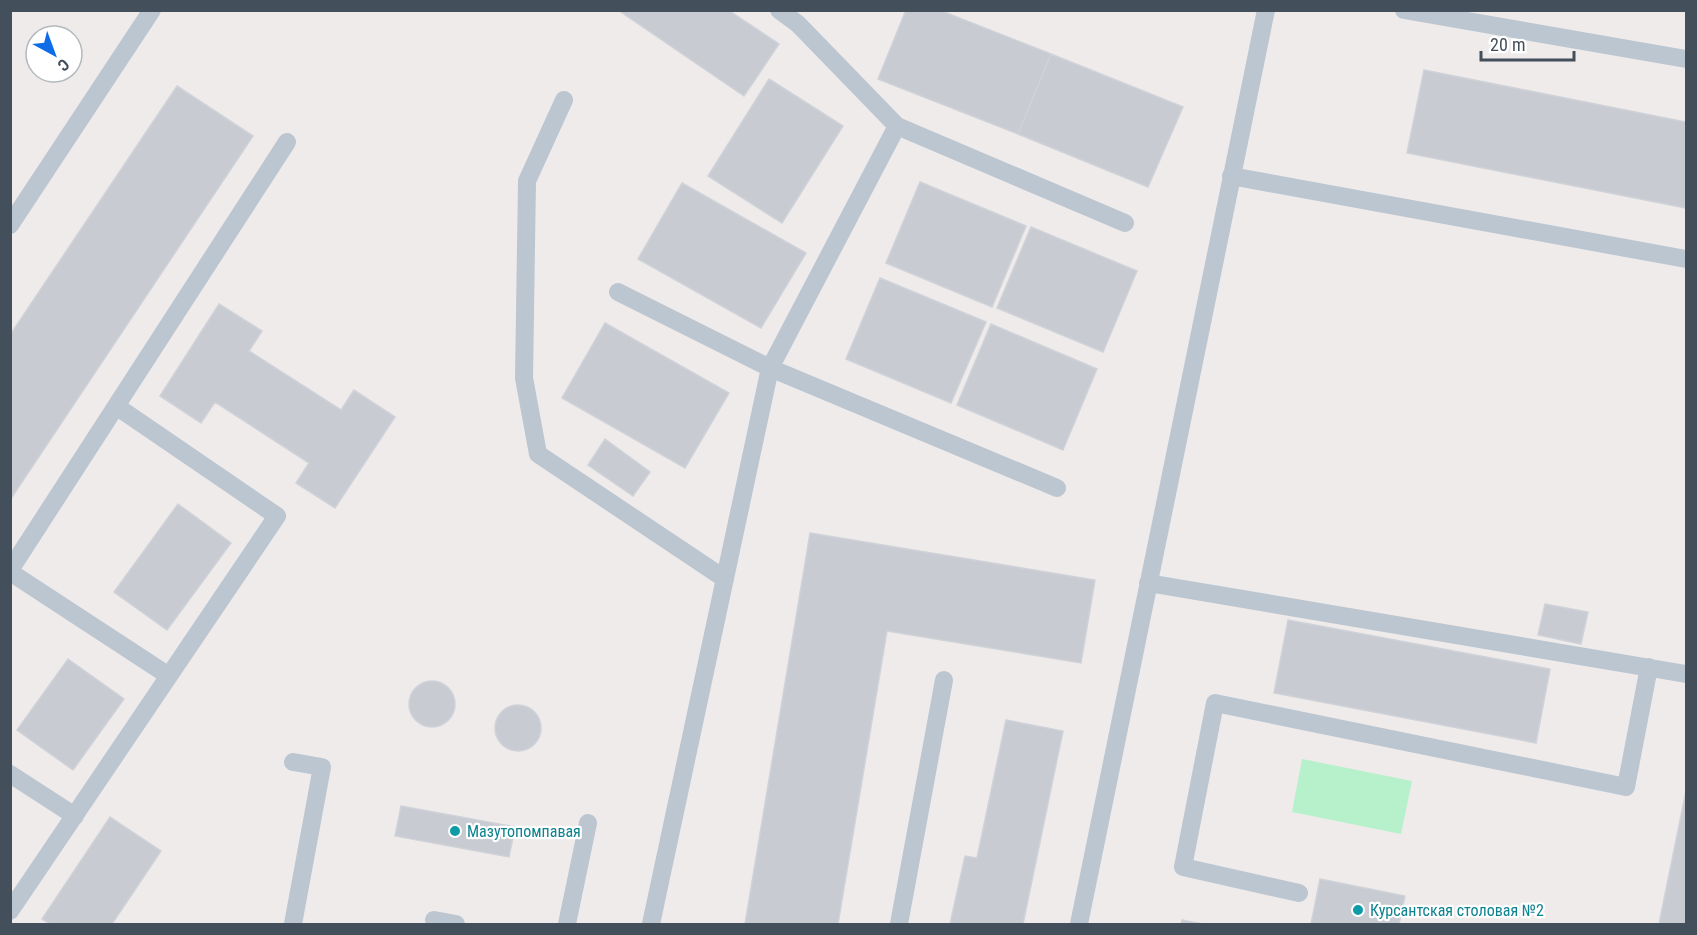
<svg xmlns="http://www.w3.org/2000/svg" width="1697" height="935" font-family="'Roboto Condensed',sans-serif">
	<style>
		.green { fill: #b6f1cc }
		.building { fill: #c8cbd1; stroke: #cfd2d8; stroke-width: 1.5 }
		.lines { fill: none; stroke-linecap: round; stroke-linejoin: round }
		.lane { stroke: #bbc6d0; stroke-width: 18 }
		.culture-dot { fill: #0f9aa8; stroke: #fff; stroke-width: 2 }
		.labels { text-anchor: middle; stroke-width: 4.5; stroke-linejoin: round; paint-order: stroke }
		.culture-label { font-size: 16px; fill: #0d838f; stroke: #fff; text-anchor: start }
	</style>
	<rect width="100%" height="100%" fill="#efebeb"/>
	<path class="green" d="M1302 759 1412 781 1401 834 1292 812Z"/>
	<path class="building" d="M618 10H728L779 44 744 96Z
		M906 10H939L1051 54 1018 134 878 79Z
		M1051 54 1183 107 1148 187 1018 134Z
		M1424 70 1686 122V208L1407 153Z
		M769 79 843 126 782 223 708 176Z
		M177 86 253 136 10 500V335Z
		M920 182 1026 226 992 307 886 263Z
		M682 183 806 253 761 328 638 259Z
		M1031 227 1137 271 1103 352 997 308Z
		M880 278 986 322 951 403 846 359Z
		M219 304 262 331 249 351 341 410 354 390 395 417 335 508 296 483 309 463 215 402 201 423 160 396Z
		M605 323 729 393 685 468 562 398Z
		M991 324 1097 369 1063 450 957 405Z
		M605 439 650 472 633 496 588 465Z
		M178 504 231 543 167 630 114 592Z
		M810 533 1095 580 1081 663 887 631 838 924H745Z
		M1545 604 1588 612 1581 644 1538 635Z
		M1288 620 1550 669 1536 743 1274 693Z
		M68 659 124 699 73 770 17 730Z
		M409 704a23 23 0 1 1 46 0a23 23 0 1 1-46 0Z
		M495 728a23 23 0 1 1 46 0a23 23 0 1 1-46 0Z
		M1006 720 1063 731 1023 924H950L965 856 977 858Z
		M1686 791V924H1659Z
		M401 806 515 827 509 857 395 836Z
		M110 817 161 851 112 924H50L42 919Z
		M1320 879 1405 896 1399 924H1311Z
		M1182 920 1203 924H1181Z"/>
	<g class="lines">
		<path class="lane" d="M779 10 798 24 897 126
			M1404 10 1686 59
			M564 100 527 181 524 378 538 454 725 579
			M1231 176 1686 259
			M10 225 152 10
			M618 292 770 368 651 924
			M1057 488 770 368 897 126 1125 223
			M10 570 287 142
			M10 572 169 676
			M1148 583 1686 674
			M293 762 322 767 293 924
			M10 774 75 816
			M1299 893 1183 867 1215 703 1626 787 1649 667
			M10 911 277 516 116 406
			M434 920 456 924
			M567 924 588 823
			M899 924 944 680
			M1079 924 1266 10"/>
	</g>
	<g class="culture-dot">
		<circle cx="455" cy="831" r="6"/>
		<circle cx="1358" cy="910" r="6"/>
	</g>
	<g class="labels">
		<g class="culture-label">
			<text x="467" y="837">Мазутопомпавая</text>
			<text x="1370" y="916">Курсантская столовая №2</text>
		</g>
	</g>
	<rect width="1697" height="935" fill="none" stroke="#434f5a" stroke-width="24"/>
	<g transform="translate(54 54) rotate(139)"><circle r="28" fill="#ffffff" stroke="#b4b9bd" stroke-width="1.5"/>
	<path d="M0-4.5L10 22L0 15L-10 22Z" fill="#0e6de6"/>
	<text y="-9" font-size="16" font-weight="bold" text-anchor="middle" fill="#434f5a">С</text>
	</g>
	<path d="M1481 51v9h93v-9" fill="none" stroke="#434f5a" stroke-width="3"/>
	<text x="1490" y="51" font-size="18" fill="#434f5a" stroke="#ffffff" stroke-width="4.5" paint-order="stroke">20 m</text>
</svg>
